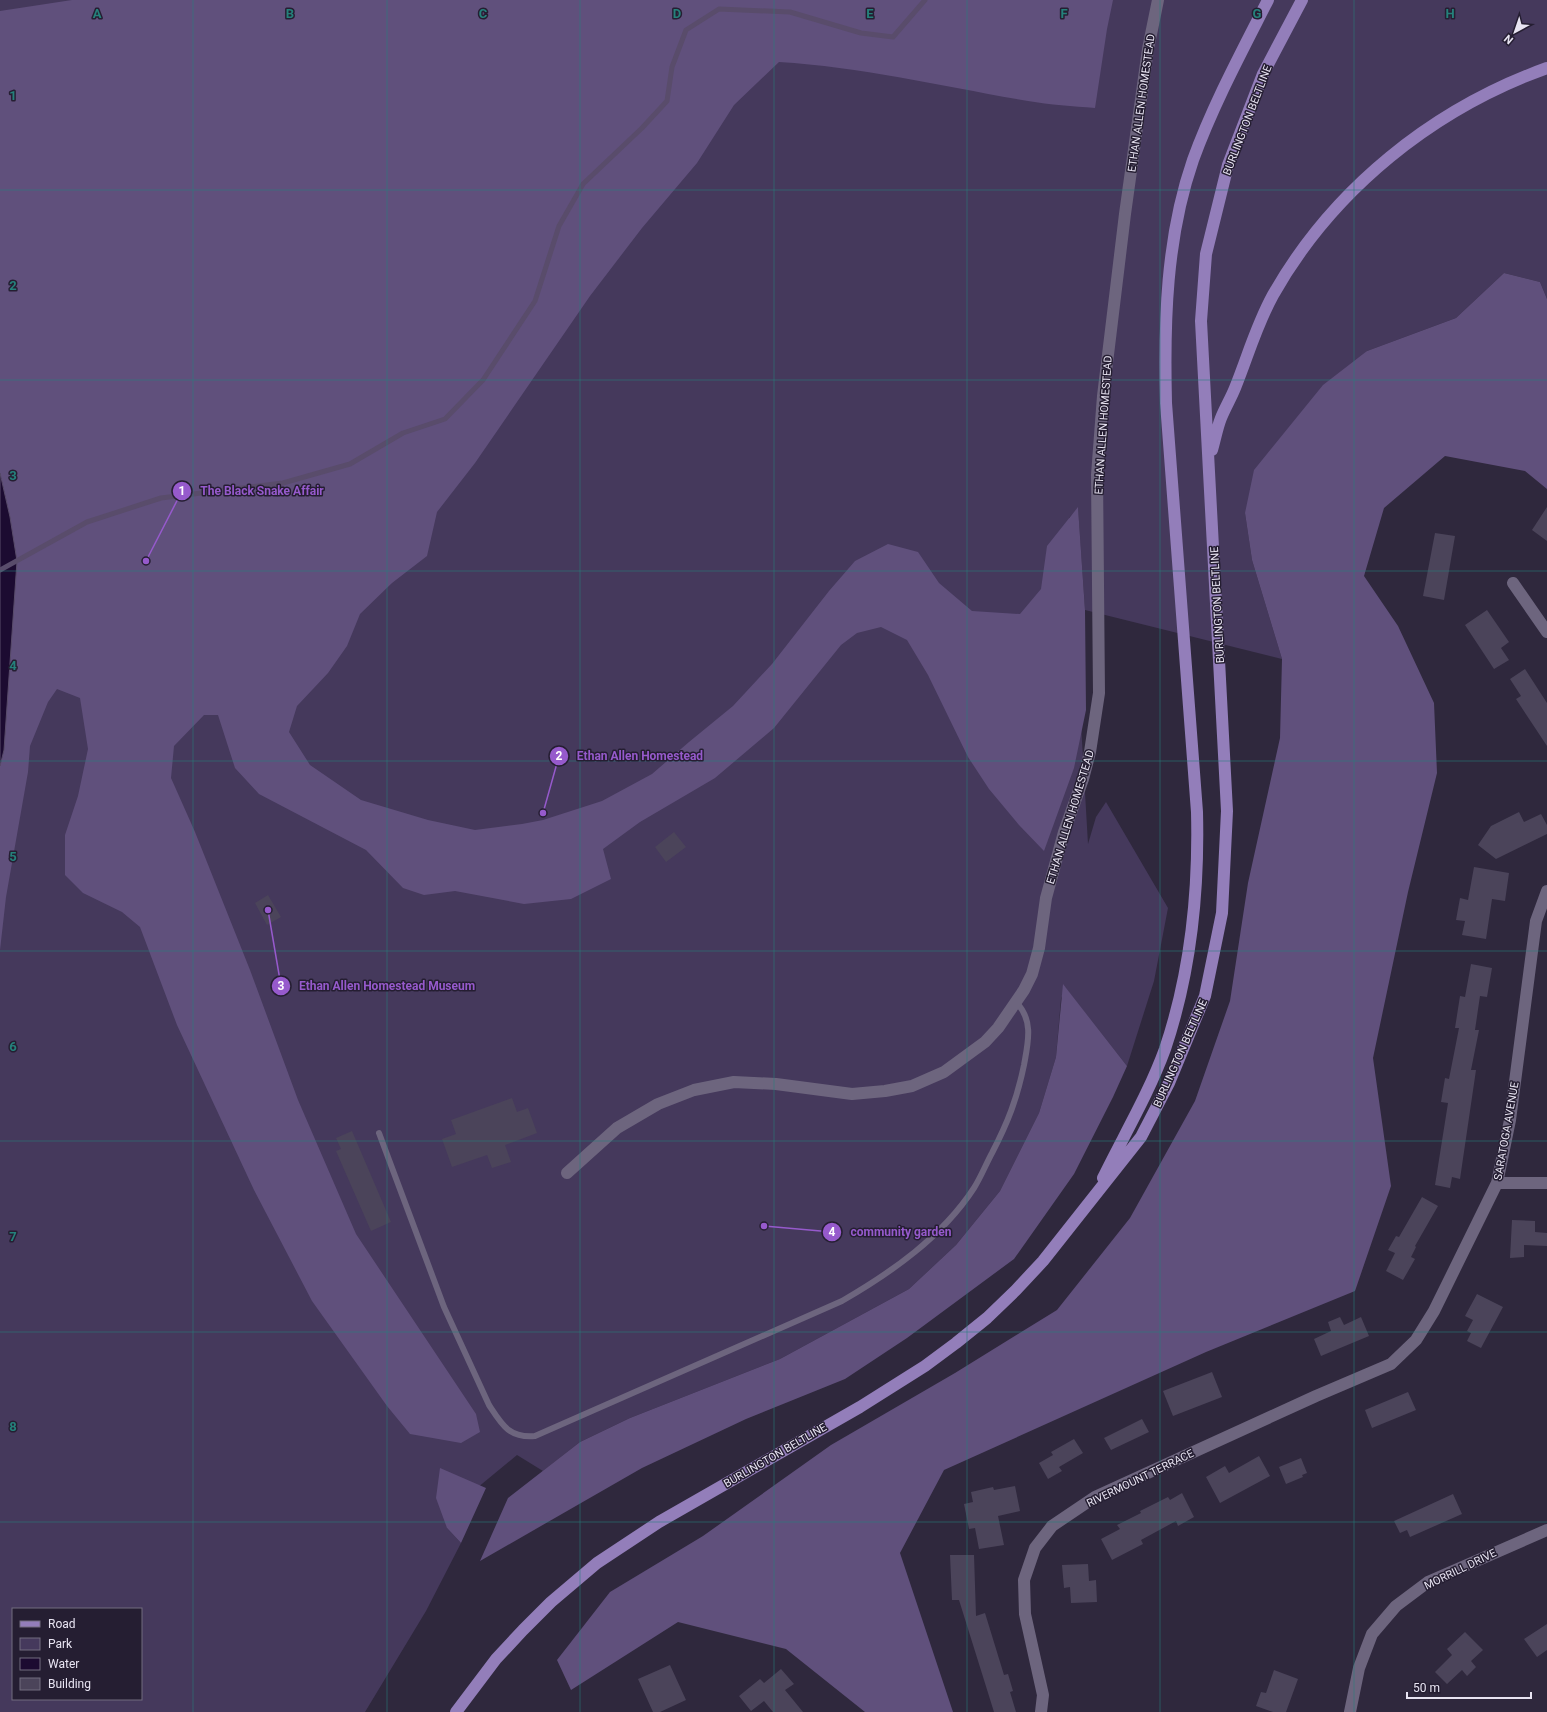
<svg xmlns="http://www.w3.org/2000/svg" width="1547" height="1712" font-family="Roboto,sans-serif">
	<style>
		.green { fill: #45395c; fill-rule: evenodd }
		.forest { fill: #60507c }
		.water { fill: #1c0b31; stroke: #594c6b }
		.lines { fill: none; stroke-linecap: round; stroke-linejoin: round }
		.stream { stroke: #594c6b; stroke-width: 5 }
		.building { fill: #4b445a }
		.lane { stroke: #6d657e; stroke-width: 6 }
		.street { stroke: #6d657e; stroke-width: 12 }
		.primary { stroke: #937eba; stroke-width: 12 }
		.grid { fill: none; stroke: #25817b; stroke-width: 1; stroke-opacity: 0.55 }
		.labels { text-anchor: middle; stroke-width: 3; stroke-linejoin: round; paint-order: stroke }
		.street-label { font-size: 11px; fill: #e8e4f2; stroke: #251e32 }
		.grid-label { font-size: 13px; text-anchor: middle; font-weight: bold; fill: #25817b; stroke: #251e32; stroke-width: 3; stroke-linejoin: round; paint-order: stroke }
		.leader { fill: none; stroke: #965acc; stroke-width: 1.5 }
		.callout-dot { fill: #965acc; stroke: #251e32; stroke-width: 1.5 }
		.mark-label { font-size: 12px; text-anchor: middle; font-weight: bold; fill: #fff }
		.callout-label { font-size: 12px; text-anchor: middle; font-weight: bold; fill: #965acc; stroke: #251e32; stroke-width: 3; stroke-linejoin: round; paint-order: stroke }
	</style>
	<rect width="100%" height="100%" fill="#2f283d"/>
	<path class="green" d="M0 0H1547V299L1540 282 1504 273 1456 318 1367 351 1245 513 1252 560 1282 659 1085 610 1078 508 1069 518 1088 844 1096 817 1106 802 1168 908 1154 981 1127 1066 1065 987 1061 999 1056 1057 1039 1113 1000 1191 956 1245 909 1289 780 1359 630 1418 580 1442 543 1471 517 1455 477 1488 447 1528 461 1543 426 1611 365 1712H0V766L4 750 10 517 0 473ZM13 1609H141V1699H13Z"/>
	<path class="forest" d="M72 0H1113L1107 29 1095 108C1073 106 1050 105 1028 101 945 87 863 67 779 62L734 105 697 163 642 228 590 296 475 463 437 512 427 556 392 583 360 614 347 646 328 673 297 706 289 732 310 765 361 800 428 820 475 830 522 824 543 820 602 801 652 774 689 742 733 706 772 664 829 591 855 561 888 544 918 552 939 583 972 611 1020 614 1041 589 1047 546 1078 507 1085 610 1086 710 1074 768 1044 851 1019 825 989 789 968 757 928 675 907 640 881 627 857 633 841 645 774 728 715 778 640 822 603 849 611 879 571 899 524 904 455 891 424 895 403 888 366 850 259 794 235 768 218 715H204L174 746 171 778 195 832 250 970 298 1100 356 1234 476 1414 480 1432 461 1443 410 1434 387 1406 312 1301 254 1190 177 1025 140 927 122 912 83 893 65 875V835L78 796 88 749 80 698 57 689 48 702 30 746 28 772 6 897 0 950V766L4 750 10 517 0 473V11Z
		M1504 273 1540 282 1547 299V489L1525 471 1445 456 1384 508 1364 576 1398 626 1434 703 1437 773 1408 892 1373 1058 1391 1186 1355 1291 1206 1352 944 1470 900 1553 953 1712H865L786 1649 678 1622 571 1690 557 1660 610 1592 703 1536 831 1445 955 1373 1057 1310 1130 1218 1195 1101 1230 1001 1248 883 1280 738 1282 659 1252 560 1245 513 1254 470 1323 385 1367 351 1456 318Z
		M1063 984 1127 1066 1113 1097 1074 1174 1014 1259 907 1338 845 1379 746 1419 642 1468 480 1561 508 1498 580 1442 630 1418 780 1359 909 1289 956 1245 1000 1191 1039 1113 1056 1057Z
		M440 1468 486 1488 461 1543 447 1528 436 1498Z"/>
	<path class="water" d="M0 473 10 517 17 561 4 750 0 766Z"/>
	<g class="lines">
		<path class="stream" d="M0 570 87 522 161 498 283 483 350 464 403 433 445 419 483 380 535 301 559 226 583 184 642 128 667 101 672 67 686 30 719 9 790 12 861 33 893 37 925 0"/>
	</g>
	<path class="building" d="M1547 507V541L1532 530Z
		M1435 533 1455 536 1444 600 1423 596Z
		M1487 610 1509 642 1501 648 1509 660 1494 669 1465 625Z
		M1525 669 1547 703V746L1516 699 1521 696 1510 679Z
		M1519 812 1524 822 1541 814 1547 825V834L1496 859 1478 845 1491 826Z
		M674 832 686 847 666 862 655 847Z
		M1474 867 1509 873 1505 901 1492 899 1486 939 1462 935 1465 921 1456 920 1460 898 1468 900Z
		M268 895 281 917 267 925 255 903Z
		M1471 964 1492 968 1487 997 1480 996 1475 1030H1479L1471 1070H1476L1460 1179 1452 1177 1450 1188 1435 1185 1448 1103 1441 1102 1445 1078 1449 1079 1459 1028H1455L1460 996 1465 997Z
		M512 1098 517 1112 528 1108 537 1133 505 1145 511 1162 492 1168 487 1155 452 1167 442 1139 456 1134 451 1120Z
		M352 1131 391 1222 371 1231 336 1151 341 1149 336 1138Z
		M1422 1197 1438 1206 1415 1246 1416 1247 1411 1257 1415 1259 1403 1280 1386 1271 1395 1253 1388 1250 1396 1236 1399 1237Z
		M1512 1220 1535 1221V1232L1547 1233V1246L1524 1245V1257L1510 1258Z
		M1477 1294 1503 1307 1481 1348 1467 1341 1471 1333 1467 1331 1473 1320 1465 1316Z
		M1340 1317 1344 1325 1361 1317 1369 1336 1321 1356 1314 1339 1331 1331 1328 1322Z
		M1212 1372 1222 1397 1173 1416 1163 1391Z
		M1408 1392 1416 1410 1372 1428 1365 1410Z
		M1142 1419 1149 1432 1111 1450 1104 1438Z
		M1074 1439 1083 1453 1059 1467 1062 1471 1048 1479 1039 1463 1053 1455 1051 1452Z
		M1259 1456 1270 1476 1220 1503 1206 1477 1225 1466 1229 1473Z
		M1301 1458 1307 1473 1302 1475 1303 1477 1286 1484 1279 1467Z
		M1015 1486 1020 1511 998 1516 1004 1545 979 1549 975 1528 969 1529 964 1504 973 1502 971 1492 993 1487 994 1490Z
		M1182 1493 1194 1517 1178 1526 1176 1521 1141 1540 1143 1544 1112 1560 1101 1539 1120 1529 1117 1525 1141 1513 1140 1511 1168 1497 1170 1500Z
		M1453 1494 1462 1514 1410 1537 1407 1530 1400 1533 1394 1521Z
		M950 1555H974L976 1616 985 1613 1004 1675 1008 1674 1013 1691 1010 1692 1016 1712H994L959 1600H952Z
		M1088 1564 1089 1581 1096 1580 1097 1602 1071 1603 1070 1587 1064 1588 1062 1565Z
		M1547 1624V1650L1537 1657 1524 1639Z
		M1465 1632 1483 1650 1471 1661 1476 1667 1467 1676 1462 1670 1447 1684 1435 1672 1452 1655 1447 1649Z
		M670 1665 686 1700 660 1712H653L638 1679Z
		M781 1669 794 1684 785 1690 803 1712H773L764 1701 751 1711 739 1696 760 1679 764 1683Z
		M1274 1670 1298 1679 1286 1712H1273L1256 1706 1261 1692 1266 1693Z"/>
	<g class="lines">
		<path class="lane" d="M379 1133 444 1307 489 1405C502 1425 509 1438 535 1436L842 1301C892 1272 942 1237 974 1188 981 1177 986 1164 992 1153 1008 1122 1017 1099 1024 1065 1028 1043 1034 1020 1016 1002"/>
		<path class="street" d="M1513 583 1547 632
			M567 1173 617 1128 658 1104 694 1090 734 1082 776 1084 852 1094 885 1091 912 1086 944 1072 985 1042 998 1028 1024 990 1032 974 1039 948 1046 898 1064 832 1083 779 1090 752 1099 693 1097 475 1103 396 1125 214 1148 49 1158 0
			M1497 1183H1547
			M1041 1712 1043 1695 1025 1614 1024 1580 1035 1548 1052 1526 1095 1497 1316 1396 1391 1364 1416 1340 1434 1311 1497 1183 1510 1120 1536 921 1547 891
			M1350 1712 1359 1668 1372 1634 1396 1606 1428 1582 1547 1530"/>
		<path class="primary" d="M1212 450C1215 440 1217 428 1221 418 1225 408 1231 398 1235 388 1248 356 1256 326 1273 295 1333 189 1433 109 1547 68
			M1103 1178C1124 1135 1149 1093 1165 1049 1191 972 1199 892 1197 812L1166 403C1164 322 1166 238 1193 160 1213 105 1241 53 1268 0
			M456 1712 496 1659 523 1630 551 1602 597 1563 659 1522 860 1407 925 1366 956 1343 987 1318 1016 1290 1043 1261 1141 1137 1169 1083 1205 996 1222 913 1227 811 1201 321 1206 254 1228 165 1263 74 1302 0"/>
	</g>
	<path class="grid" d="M193 0V1712M387 0V1712M580 0V1712M774 0V1712M967 0V1712M1160 0V1712M1354 0V1712M0 190H1547M0 380H1547M0 571H1547M0 761H1547M0 951H1547M0 1141H1547M0 1332H1547M0 1522H1547"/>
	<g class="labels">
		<g class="street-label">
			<text transform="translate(1141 103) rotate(-82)" y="4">ETHAN ALLEN HOMESTEAD</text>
			<text transform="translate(1247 120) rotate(-69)" y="4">BURLINGTON BELTLINE</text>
			<text transform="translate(1103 425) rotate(-86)" y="4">ETHAN ALLEN HOMESTEAD</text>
			<text transform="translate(1217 605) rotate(-93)" y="4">BURLINGTON BELTLINE</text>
			<text transform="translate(1070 817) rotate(-73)" y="4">ETHAN ALLEN HOMESTEAD</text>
			<text transform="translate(1180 1053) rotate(-66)" y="4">BURLINGTON BELTLINE</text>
			<text transform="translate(1506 1131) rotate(-80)" y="4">SARATOGA AVENUE</text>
			<text transform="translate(775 1455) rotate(-30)" y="4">BURLINGTON BELTLINE</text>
			<text transform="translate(1140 1478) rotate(-26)" y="4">RIVERMOUNT TERRACE</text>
			<text transform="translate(1460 1569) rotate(-26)" y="4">MORRILL DRIVE</text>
		</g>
	</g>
	<g class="grid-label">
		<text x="97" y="18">A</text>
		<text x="290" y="18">B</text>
		<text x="483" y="18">C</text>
		<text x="677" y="18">D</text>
		<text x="870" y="18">E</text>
		<text x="1064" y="18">F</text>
		<text x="1257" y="18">G</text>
		<text x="1450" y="18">H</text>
		<text x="13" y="100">1</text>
		<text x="13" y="290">2</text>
		<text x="13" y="480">3</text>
		<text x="13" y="670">4</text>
		<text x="13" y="861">5</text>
		<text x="13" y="1051">6</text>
		<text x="13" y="1241">7</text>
		<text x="13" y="1431">8</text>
	</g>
	<path class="leader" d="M146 561L182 491M543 813L559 756M268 910L281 986M764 1226L832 1232"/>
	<g class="callout-dot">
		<circle cx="146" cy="561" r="4"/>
		<circle cx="543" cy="813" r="4"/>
		<circle cx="268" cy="910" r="4"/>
		<circle cx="764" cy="1226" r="4"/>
		<circle cx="182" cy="491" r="10"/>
		<circle cx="559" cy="756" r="10"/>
		<circle cx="281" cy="986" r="10"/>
		<circle cx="832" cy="1232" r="10"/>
	</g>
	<g class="mark-label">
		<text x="182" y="495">1</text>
		<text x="559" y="760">2</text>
		<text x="281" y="990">3</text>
		<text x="832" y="1236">4</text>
	</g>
	<g class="callout-label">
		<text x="262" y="495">The Black Snake Affair</text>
		<text x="640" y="760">Ethan Allen Homestead</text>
		<text x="387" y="990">Ethan Allen Homestead Museum</text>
		<text x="901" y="1236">community garden</text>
	</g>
	<rect x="12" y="1608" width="130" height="92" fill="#251e32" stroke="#736d7f"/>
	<rect x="20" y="1621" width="20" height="6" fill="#937eba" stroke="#736d7f"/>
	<text x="48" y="1628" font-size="12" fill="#e8e4f2">Road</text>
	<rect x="20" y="1638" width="20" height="12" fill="#45395c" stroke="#736d7f"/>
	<text x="48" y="1648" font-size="12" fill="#e8e4f2">Park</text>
	<rect x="20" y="1658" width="20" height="12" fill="#1c0b31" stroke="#736d7f"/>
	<text x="48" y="1668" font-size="12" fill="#e8e4f2">Water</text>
	<rect x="20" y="1678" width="20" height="12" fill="#4b445a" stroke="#736d7f"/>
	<text x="48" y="1688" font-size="12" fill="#e8e4f2">Building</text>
	<g transform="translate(1515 32) rotate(220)" stroke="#251e32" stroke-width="3" paint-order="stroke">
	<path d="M0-3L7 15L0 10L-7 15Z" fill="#e8e4f2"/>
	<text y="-6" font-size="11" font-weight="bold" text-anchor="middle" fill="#e8e4f2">N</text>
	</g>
	<path d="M1407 1692v6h124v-6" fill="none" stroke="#e8e4f2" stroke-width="2"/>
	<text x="1413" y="1692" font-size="12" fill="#e8e4f2" stroke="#251e32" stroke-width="3" paint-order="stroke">50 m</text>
</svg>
